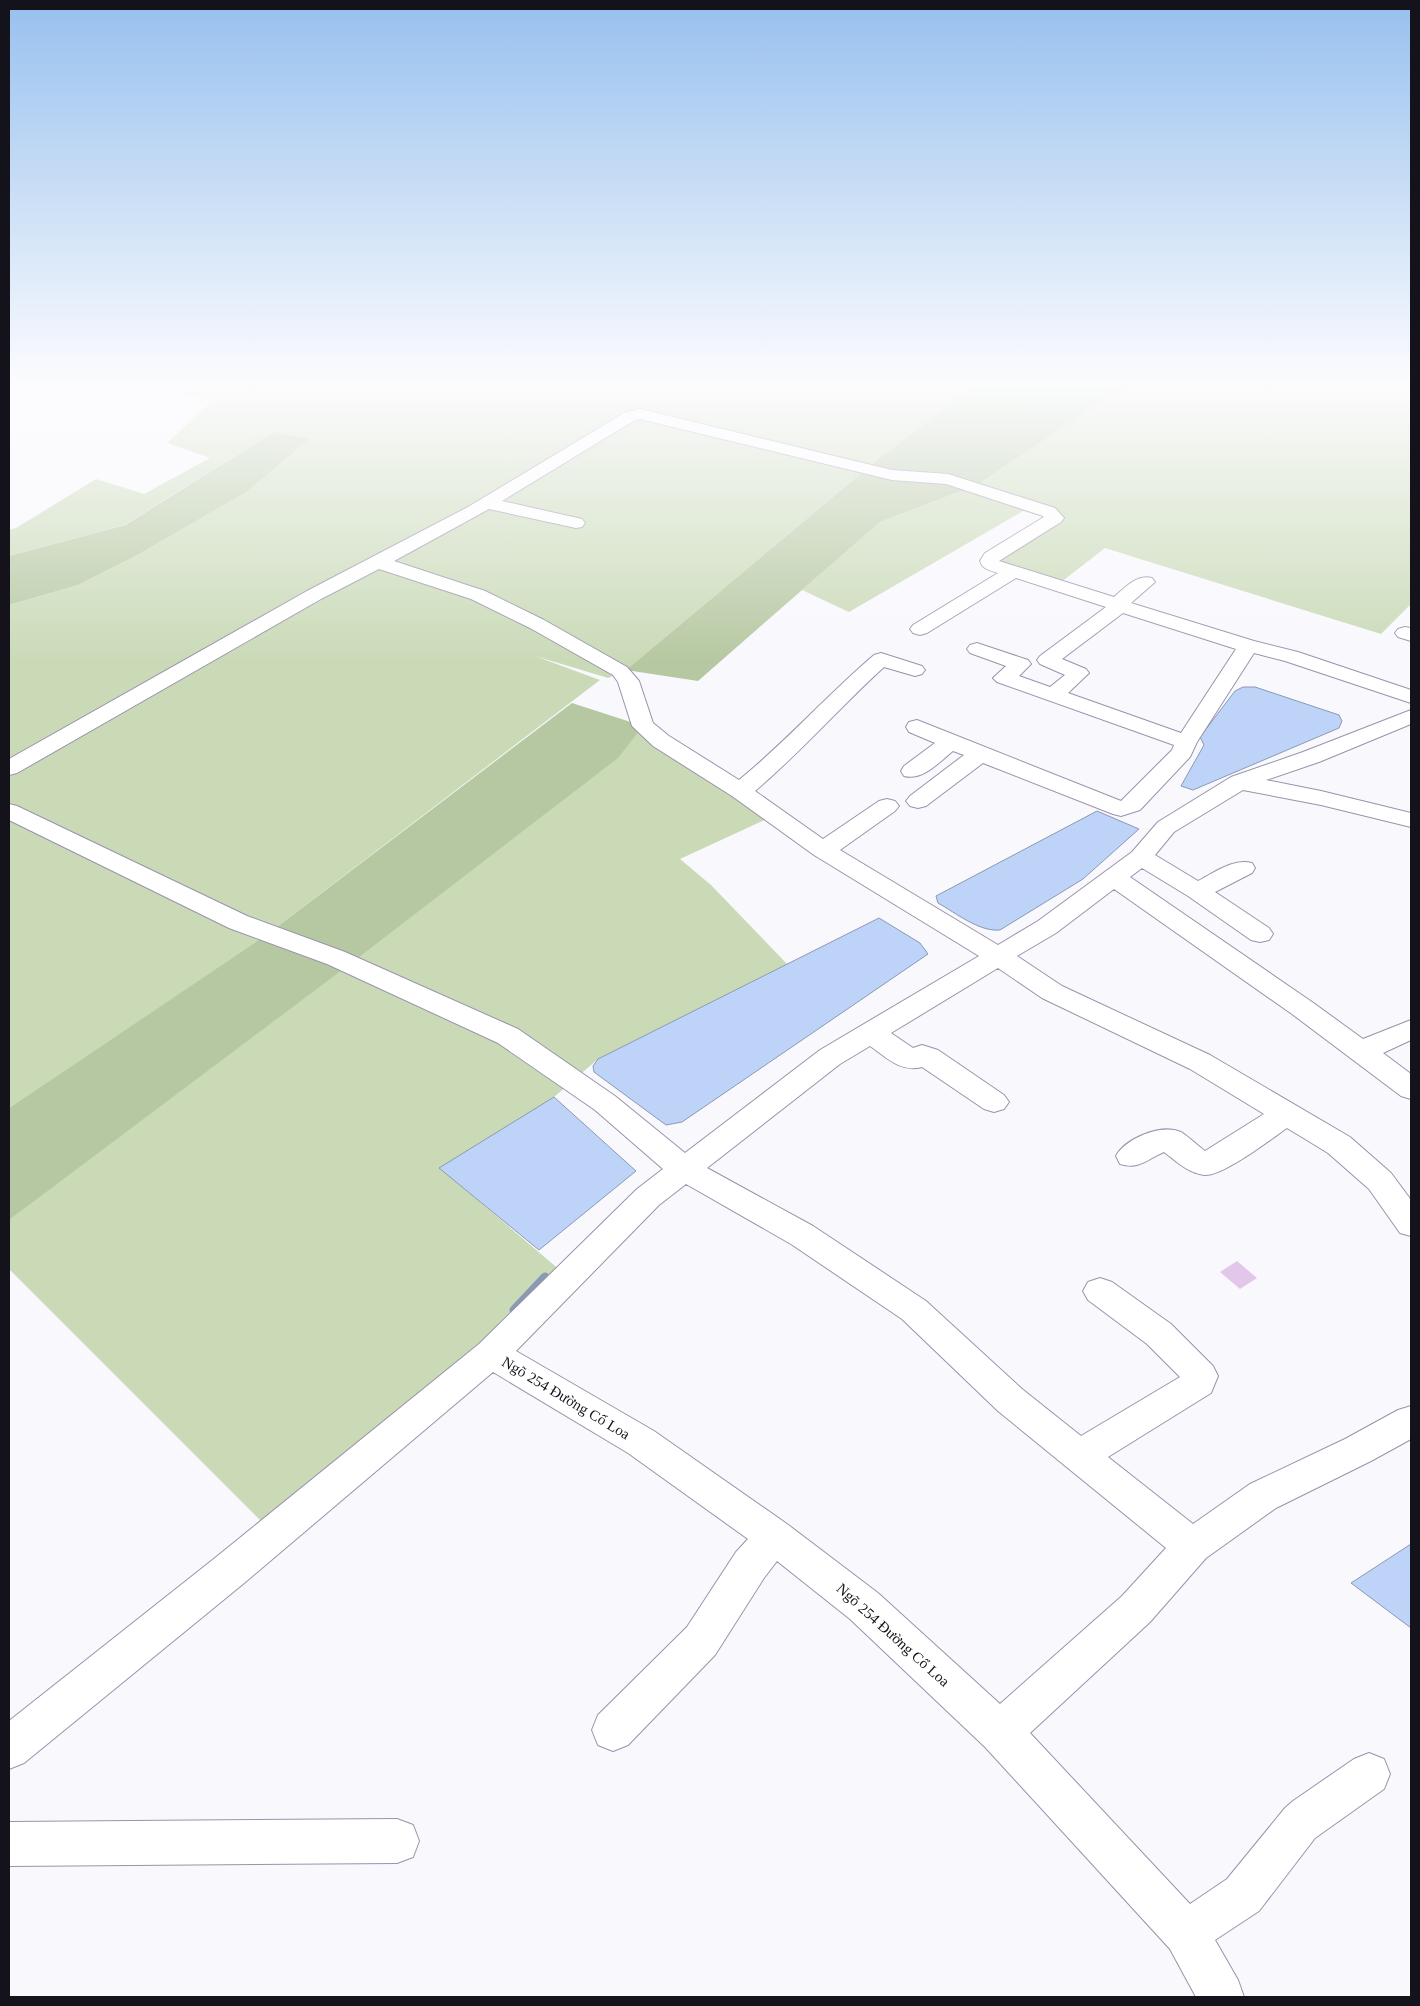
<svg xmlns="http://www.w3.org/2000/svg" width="1420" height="2006" font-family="'Times New Roman',serif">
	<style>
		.green { fill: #cadab7 }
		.forest { fill: #b6c8a1 }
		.water { fill: #bdd3f8; stroke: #8a99b5 }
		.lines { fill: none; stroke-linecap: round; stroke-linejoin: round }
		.stream { stroke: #8a99b5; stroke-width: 9 }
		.building { fill: #e3c7eb }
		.minor-casing { stroke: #9993ab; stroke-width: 2 }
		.minor { fill: #fff; fill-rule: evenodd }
		.labels { text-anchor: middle; stroke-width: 5; stroke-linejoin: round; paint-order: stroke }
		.near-street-label { font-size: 15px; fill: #14121a; stroke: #fff }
	</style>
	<rect width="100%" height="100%" fill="#f9f8fd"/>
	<path class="green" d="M164 381H982L882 456 626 670 608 678 535 656 600 680 269 933 9 1108V605L78 585 132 558 243 493 274 432 124 525 9 556V530L16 528 96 479 144 494 210 458 167 443 214 399 152 391Z
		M1132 381H1411V604L1381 634 1105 548 1056 586 990 564 1053 515 1032 506 849 612 802 590 880 522 977 485Z
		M643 726 769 818 680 859 711 885 787 964 598 1059 554 1097 440 1168 568 1277 274 1534 9 1269V1220Z"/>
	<path class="forest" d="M982 381H1132L977 485 880 522 698 681 626 670 882 456Z
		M274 432 309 439 246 492 132 558 78 585 9 605V556L125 525Z
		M572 703 643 726 618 758 350 964 9 1220V1108L269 933Z"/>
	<path class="water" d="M1243 687H1255L1339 715 1342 721 1339 728 1193 790 1181 786 1204 745 1200 737 1235 691Z
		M1097 811 1139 829 1083 879 1000 930C979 932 956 913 938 903L936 896Z
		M879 918 920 943 928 954 682 1122 666 1125 594 1072 593 1066 598 1059Z
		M554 1097 636 1171 539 1250 439 1168Z
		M1411 1544V1628L1351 1583Z"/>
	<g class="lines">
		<path class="stream" d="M514 1310 545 1277"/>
	</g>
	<path class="building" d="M1237 1261 1257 1278 1240 1289 1220 1272Z"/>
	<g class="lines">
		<g class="minor-casing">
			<path id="minor" d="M9 381H22L19 384 9 388Z
				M640 409 892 470 948 474 1055 508 1064 518 1061 522 999 561 1114 597C1125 588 1136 574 1152 578L1155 582 1131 603 1254 641 1298 652 1411 690V703L1285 661 1254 653 1197 742 1190 757 1140 810 1121 816 1113 814 983 763 926 806 918 808 910 806 906 801 910 796 964 755 953 751C939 762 923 781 904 776L901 771 904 766 935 743 909 732 906 727 909 722 917 720 1121 801 1172 750 1174 745 997 682 993 678 1006 666 970 653 967 649 970 645 977 643 1028 660 1031 664 1019 676 1050 687 1065 675 1040 664 1037 660 1040 656 1106 607 1016 578 927 633 920 635 913 633 910 629 913 625 998 573C990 570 983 570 980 561L985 553 1044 517 1043 516 946 484 892 480 640 419 635 420 502 501 582 519 585 523 582 527 576 528 489 509 394 561 485 591 544 620 627 667 639 681 653 723 669 736 739 780C787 741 827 695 874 655L881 653 922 666 925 670 922 674 915 676 884 667C840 707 801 752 755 791L823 839 879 801 887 799 895 801 899 806 895 811 840 850 998 945 1038 921 1132 852 1158 822 1231 777 1303 752 1411 710V724L1319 762 1266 780 1321 791 1411 813V827L1321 805 1243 790 1174 832 1155 855 1198 881C1214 873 1233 858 1252 863L1255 868 1252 873 1215 892 1269 928 1273 934 1269 940 1260 942 1251 940 1188 896 1142 868 1130 877 1312 1002 1363 1039 1411 1020V1040L1383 1053 1411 1074V1099L1401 1096 1292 1014 1114 889 1056 933 1017 956 1062 986 1210 1055 1350 1137 1391 1173 1411 1200V1236L1400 1233 1369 1189 1328 1153 1287 1128C1271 1139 1222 1177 1204 1175 1188 1173 1176 1161 1164 1152 1147 1159 1140 1170 1120 1164L1116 1156C1125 1139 1161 1123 1181 1132 1189 1137 1197 1145 1205 1151L1264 1114 1190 1069 1042 998 998 968 891 1033 913 1048 922 1045 938 1050 1004 1095 1009 1102 1004 1109 994 1112 984 1109 922 1067C901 1073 886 1057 870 1046L840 1064 707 1168 813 1226 926 1301 1022 1389 1081 1436 1180 1377 1147 1344 1088 1300 1083 1291 1088 1282 1100 1278 1112 1282 1171 1324 1213 1366 1218 1376 1211 1393 1108 1457 1193 1524 1250 1484 1345 1439 1398 1410 1411 1406V1439L1371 1461 1276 1508 1206 1558 1150 1622 1030 1733 1190 1904 1227 1879 1285 1808 1293 1801 1354 1759 1369 1753 1384 1759 1390 1774 1384 1789 1315 1838 1259 1911 1215 1940 1238 1980 1244 1997H1196L1170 1949 985 1747 850 1619 777 1561 764 1578 715 1655 628 1745 613 1751 598 1745 592 1730 598 1715 687 1627 736 1552 748 1539 628 1453 493 1372 243 1584 24 1763 9 1769V1721L215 1558 479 1344 637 1189 663 1169 595 1110 498 1043 327 964 229 928 9 820V804L17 806 247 916 345 952 518 1029 615 1096 685 1153 820 1050 979 956 814 855 732 796 653 746 632 726 618 682 613 675 530 628 471 599 379 569 321 599 17 773 9 775V759L307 591 468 507 624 413ZM1123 613 1236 649 1181 733 1068 693 1089 673 1086 669 1062 659ZM686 1184 791 1244 902 1319 998 1411 1166 1548 1122 1596 1000 1704 878 1593 787 1524 654 1431 516 1351 659 1205Z
				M1405 627 1411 628V641L1398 637 1395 633 1398 629Z
				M397 1819 413 1825 419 1841 413 1857 397 1863 9 1866V1822Z"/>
		</g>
		<use href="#minor" class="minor"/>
	</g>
	<linearGradient id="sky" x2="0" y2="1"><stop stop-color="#97c0ee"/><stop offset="0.58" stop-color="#fcfcfe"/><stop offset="1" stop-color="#fcfcfe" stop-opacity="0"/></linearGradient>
	<rect width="1420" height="662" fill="url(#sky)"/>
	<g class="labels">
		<g class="near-street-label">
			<text transform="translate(566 1398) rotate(31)" y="5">Ngõ 254 Đường Cổ Loa</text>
			<text transform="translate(893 1635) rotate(42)" y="5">Ngõ 254 Đường Cổ Loa</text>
		</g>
	</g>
	<rect width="1420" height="2006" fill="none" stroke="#14121a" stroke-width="20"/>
</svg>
